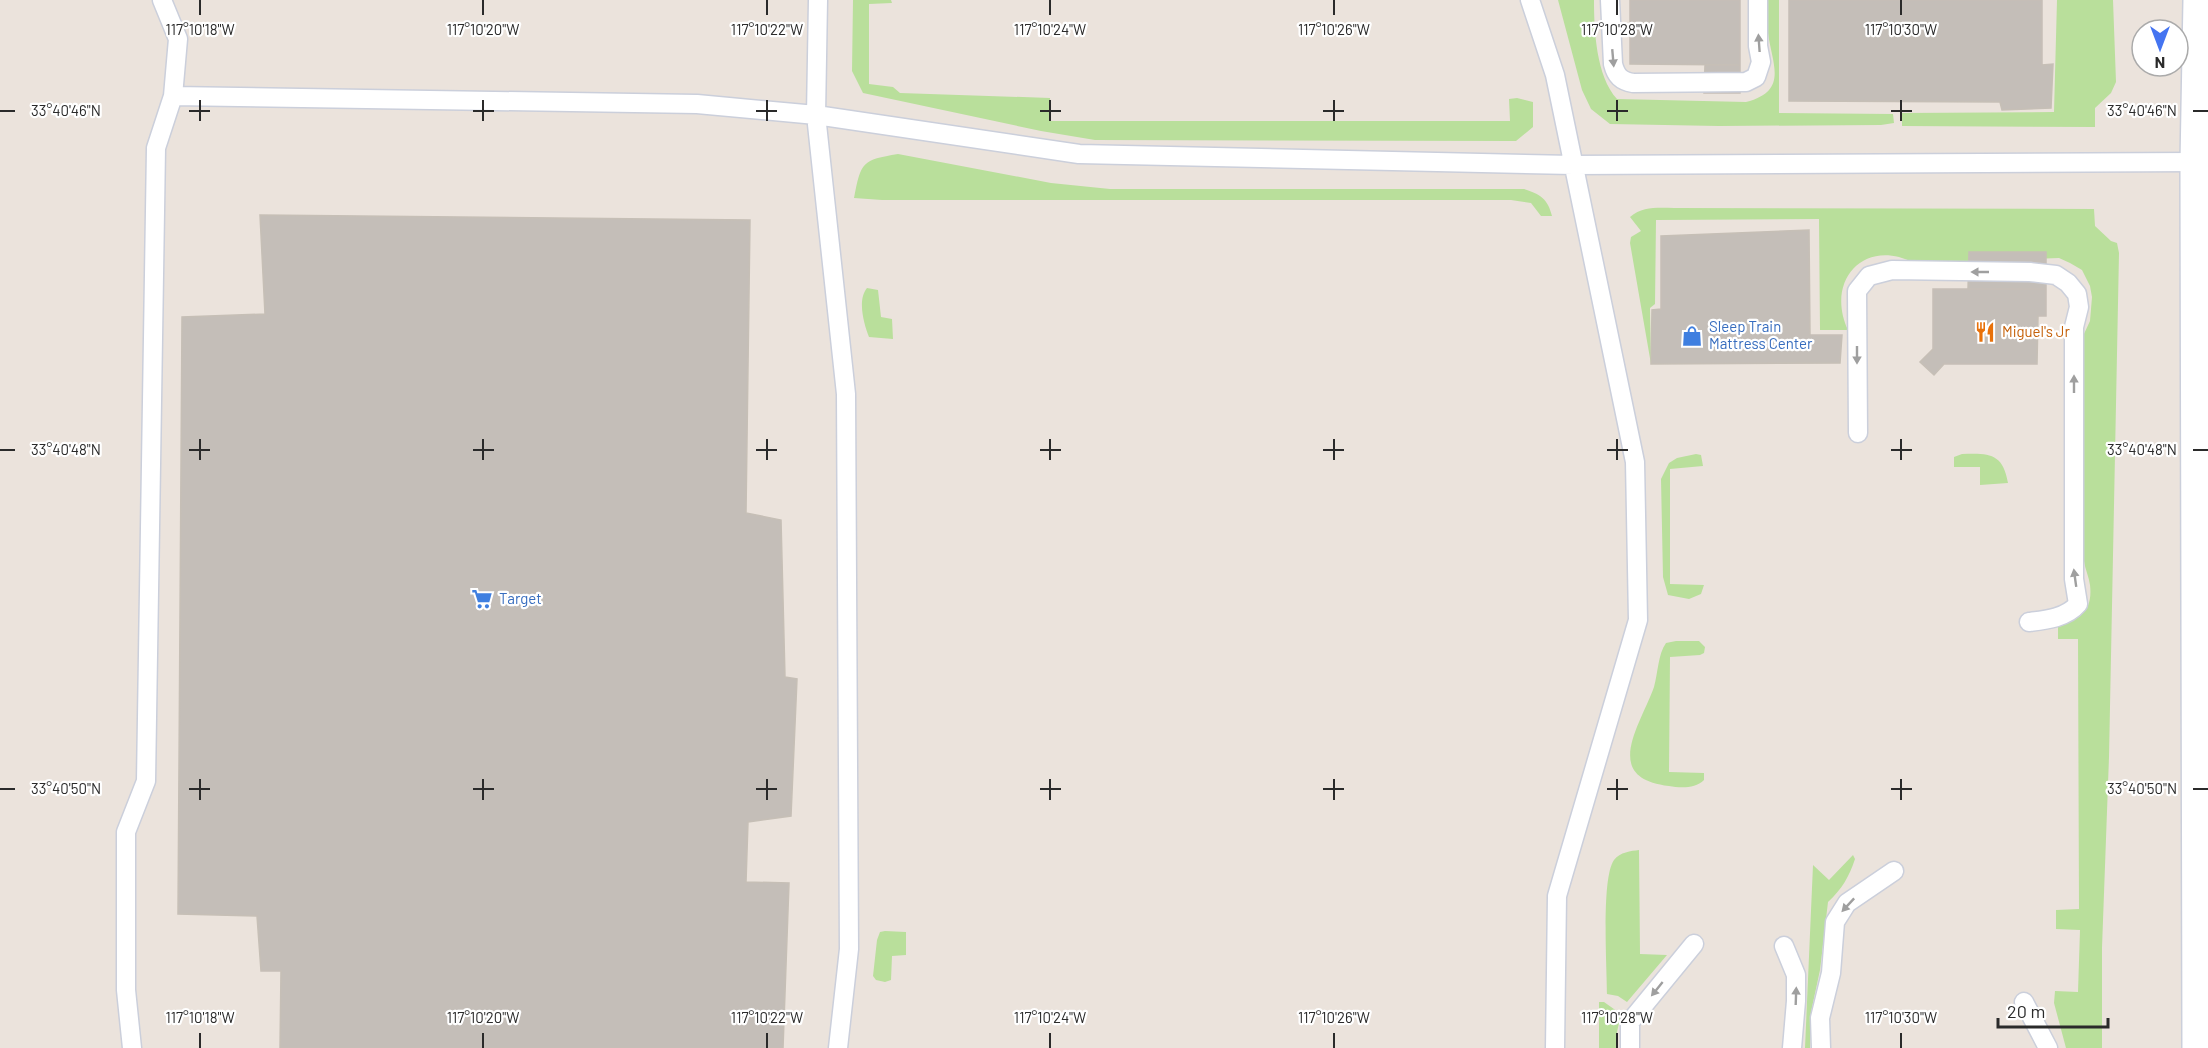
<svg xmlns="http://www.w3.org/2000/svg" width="2208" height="1048" font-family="Barlow,sans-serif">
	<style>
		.grass { fill: #b9df9b }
		.building { fill: #c4beb8; stroke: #c6bfb6; stroke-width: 1.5 }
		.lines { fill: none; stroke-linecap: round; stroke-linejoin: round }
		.service-casing { stroke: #cbcfdb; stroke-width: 21 }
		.secondary-casing { stroke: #cbcfdb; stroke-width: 36 }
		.service { stroke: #fff; stroke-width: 18 }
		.secondary { stroke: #fff; stroke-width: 33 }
		.oneway { fill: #9f9f9f }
		.ticks { fill: none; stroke: #2a2a2a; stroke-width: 2 }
		.labels { text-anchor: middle; stroke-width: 4.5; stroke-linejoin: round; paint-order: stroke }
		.shop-label { font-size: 15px; fill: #366cbe; stroke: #fff; text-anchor: start }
		.food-label { font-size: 15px; fill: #c56008; stroke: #fff; text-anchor: start }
		.ticks-label { font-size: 15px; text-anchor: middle; fill: #2a2a2a; stroke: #fff; stroke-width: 4.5; stroke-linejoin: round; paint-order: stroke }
	</style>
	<rect width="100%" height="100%" fill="#ebe3dc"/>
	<path class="grass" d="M853 0H891L892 3 869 4V84L893 87 900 93 1050 98 1051 121H1510L1509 99 1517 98 1533 102V127L1516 141 1095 140 1041 131 863 93 852 71Z
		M1558 0H1594C1594 30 1596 76 1617 99L1746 102C1789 91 1772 64 1768 33 1766 23 1767 11 1767 0H1779V113L1893 114 1894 123 1881 125 1719 126 1610 124 1591 109 1582 90Z
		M2057 0H2113L2116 82 2111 93 2095 108V127L1902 126V113L2054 112Z
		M898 154 1051 183 1110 189H1524C1540 194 1548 199 1552 216H1541L1531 203 1511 200H882L854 198C861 162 862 160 898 154Z
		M1674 208 2094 209 2095 226 2111 241 2117 243 2119 253 2109 757 2102 948V1048H2066L2054 1003 2055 991 2078 992 2080 930 2056 929V910L2079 909 2078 639H2058V627C2080 619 2093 611 2090 585 2089 577 2085 569 2084 561L2083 336 2090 321 2092 297 2090 286 2082 270 2070 263 2059 258 1914 263C1864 237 1825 281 1848 330H1820L1819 219 1656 220 1655 304 1650 308 1651 364 1630 243 1631 237 1641 231 1630 217C1643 206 1658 208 1674 208Z
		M867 288 878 290 881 317 892 319 893 339 869 337C864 324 857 300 867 288Z
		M1696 454 1701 455 1703 466 1670 469V584L1704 585 1701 594 1689 599 1668 595 1663 577 1661 479 1669 463 1677 458Z
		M1962 454C1989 453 2003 453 2008 483L1980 485V467H1954V457Z
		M1676 641H1699L1705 647 1704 653 1700 655 1670 657 1669 772 1704 773V780C1695 789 1680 788 1669 786 1601 778 1640 726 1654 687 1658 673 1658 654 1666 643Z
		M1639 850 1640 954 1667 955 1627 1002 1618 996 1607 994C1607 968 1601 878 1614 860 1620 852 1631 851 1639 850Z
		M1853 855 1855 859C1849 877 1842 889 1828 902L1820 970 1811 1012 1810 1048H1805L1813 865 1829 880Z
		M885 931 906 932V955L892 956 891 980 885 982 876 980 873 976 877 940 880 932Z
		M1599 1002H1604L1621 1014 1617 1032V1048H1599Z"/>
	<path class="building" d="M1630 0H1740V65L1630 64Z
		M1789 0H2042V65L2053 64 2051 108 2002 110 2000 102 1789 101Z
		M1705 65H1740V93H1704Z
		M260 215 750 220 746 513 781 520 785 677 797 679 791 816 748 822 746 882 789 883 783 1048H280L281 971H261L257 916 178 914 182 317 265 314Z
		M1809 230 1810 335H1842L1840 363 1651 364 1652 310 1661 309V236Z
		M1969 252H2046V289H1968Z
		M1933 289H2046V316H2038L2037 364H1944L1934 375 1920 362 1933 349Z"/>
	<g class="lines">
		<g class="service-casing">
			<path id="service" d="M818 0 816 115 846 394 849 949 838 1048
				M1530 0 1555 75 1635 462 1638 620 1557 896 1555 1048
				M1610 0 1613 64C1616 76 1621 81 1633 83L1746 82 1756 77 1761 62 1758 46V0
				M173 96 697 104 816 115 1079 154 1573 165 2197 162
				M1858 433 1857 291 1869 276 1892 270 2030 272 2056 275 2068 283 2077 294 2079 307 2074 327V579L2078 604C2066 618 2046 620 2029 622
				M1784 946 1796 975V1001L1792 1048
				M2024 1002 2048 1048
				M132 1048 126 990V832L146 781 156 148 173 96 178 39 162 0
				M1630 1048V1022L1694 944
				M1821 1048 1820 1018 1831 973 1835 922 1847 903 1894 871"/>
		</g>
		<g class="secondary-casing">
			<path id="secondary" d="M2199 1048 2197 162 2200 0"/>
		</g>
		<use href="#service" class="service"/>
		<use href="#secondary" class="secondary"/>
	</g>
	<defs><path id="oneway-solid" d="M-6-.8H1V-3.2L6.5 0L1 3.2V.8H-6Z" transform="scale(1.5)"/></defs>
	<g class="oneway">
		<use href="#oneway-solid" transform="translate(1759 43) rotate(-94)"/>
		<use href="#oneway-solid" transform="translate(1613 58) rotate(85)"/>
		<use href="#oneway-solid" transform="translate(1980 272) rotate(180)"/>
		<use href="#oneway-solid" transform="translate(1857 355) rotate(90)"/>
		<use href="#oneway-solid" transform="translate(2074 384) rotate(-90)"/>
		<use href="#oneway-solid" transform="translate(2075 578) rotate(-98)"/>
		<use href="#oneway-solid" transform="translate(1848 905) rotate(133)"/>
		<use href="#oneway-solid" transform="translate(1657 989) rotate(129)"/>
		<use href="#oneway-solid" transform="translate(1796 996) rotate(-88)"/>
	</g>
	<path class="ticks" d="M200 0V15M483 0V15M767 0V15M1050 0V15M1334 0V15M1617 0V15M1901 0V15M200 100V121M483 100V121M767 100V121M1050 100V121M1334 100V121M1617 100V121M1901 100V121M0 111H15M189 111H210M473 111H494M756 111H777M1040 111H1061M1323 111H1344M1607 111H1628M1891 111H1912M2193 111H2208M200 439V460M483 439V460M767 439V460M1050 439V460M1334 439V460M1617 439V460M1901 439V460M0 450H15M189 450H210M473 450H494M756 450H777M1040 450H1061M1323 450H1344M1607 450H1628M1891 450H1912M2193 450H2208M200 779V800M483 779V800M767 779V800M1050 779V800M1334 779V800M1617 779V800M1901 779V800M0 789H15M189 789H210M473 789H494M756 789H777M1040 789H1061M1323 789H1344M1607 789H1628M1891 789H1912M2193 789H2208M200 1033V1048M483 1033V1048M767 1033V1048M1050 1033V1048M1334 1033V1048M1617 1033V1048M1901 1033V1048"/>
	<defs>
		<g id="restaurant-bare" transform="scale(1.62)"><path d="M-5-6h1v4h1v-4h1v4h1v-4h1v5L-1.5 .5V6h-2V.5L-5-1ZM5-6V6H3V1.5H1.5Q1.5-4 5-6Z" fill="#e8710a" stroke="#fff" stroke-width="2.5" paint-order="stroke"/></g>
		<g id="shop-bare" transform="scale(1.62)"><path d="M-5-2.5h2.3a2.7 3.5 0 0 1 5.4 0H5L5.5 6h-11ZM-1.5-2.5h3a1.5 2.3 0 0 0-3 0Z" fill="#3f7fe0" stroke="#fff" stroke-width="2.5" paint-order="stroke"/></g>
		<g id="supermarket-bare" transform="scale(1.62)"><path d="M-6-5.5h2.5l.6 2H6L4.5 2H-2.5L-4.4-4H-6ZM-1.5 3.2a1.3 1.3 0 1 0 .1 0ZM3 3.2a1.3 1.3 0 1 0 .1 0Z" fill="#3f7fe0" stroke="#fff" stroke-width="2.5" paint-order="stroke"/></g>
	</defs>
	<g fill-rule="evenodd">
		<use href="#restaurant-bare" x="1985" y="332"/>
		<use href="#shop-bare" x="1692" y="336"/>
		<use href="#supermarket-bare" x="482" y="599"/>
	</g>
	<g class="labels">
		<g class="shop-label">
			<text x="1709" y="332">Sleep Train<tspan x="1709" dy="17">Mattress Center</tspan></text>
			<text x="499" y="604">Target</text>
		</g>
		<g class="food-label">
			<text x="2002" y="337">Miguel's Jr</text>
		</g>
	</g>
	<g class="ticks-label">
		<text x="200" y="35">117°10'18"W</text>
		<text x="483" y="35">117°10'20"W</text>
		<text x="767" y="35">117°10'22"W</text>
		<text x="1050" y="35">117°10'24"W</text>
		<text x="1334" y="35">117°10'26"W</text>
		<text x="1617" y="35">117°10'28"W</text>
		<text x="1901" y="35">117°10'30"W</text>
		<text x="2142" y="116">33°40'46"N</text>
		<text x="66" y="116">33°40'46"N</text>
		<text x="2142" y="455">33°40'48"N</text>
		<text x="66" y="455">33°40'48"N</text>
		<text x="2142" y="794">33°40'50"N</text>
		<text x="66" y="794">33°40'50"N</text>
		<text x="200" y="1023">117°10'18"W</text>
		<text x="483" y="1023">117°10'20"W</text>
		<text x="767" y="1023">117°10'22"W</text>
		<text x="1050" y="1023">117°10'24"W</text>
		<text x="1334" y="1023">117°10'26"W</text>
		<text x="1617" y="1023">117°10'28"W</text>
		<text x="1901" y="1023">117°10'30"W</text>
	</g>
	<g transform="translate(2160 48) rotate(180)"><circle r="28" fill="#ffffff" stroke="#aaaaaa" stroke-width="1.5"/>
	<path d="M0-4.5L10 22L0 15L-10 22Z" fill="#4474f1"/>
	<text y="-9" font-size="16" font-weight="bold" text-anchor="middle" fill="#2a2a2a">N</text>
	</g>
	<path d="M1998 1018v9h110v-9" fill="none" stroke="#2a2a2a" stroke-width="3"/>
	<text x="2007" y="1018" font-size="18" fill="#2a2a2a" stroke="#ffffff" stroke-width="4.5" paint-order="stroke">20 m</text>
</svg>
